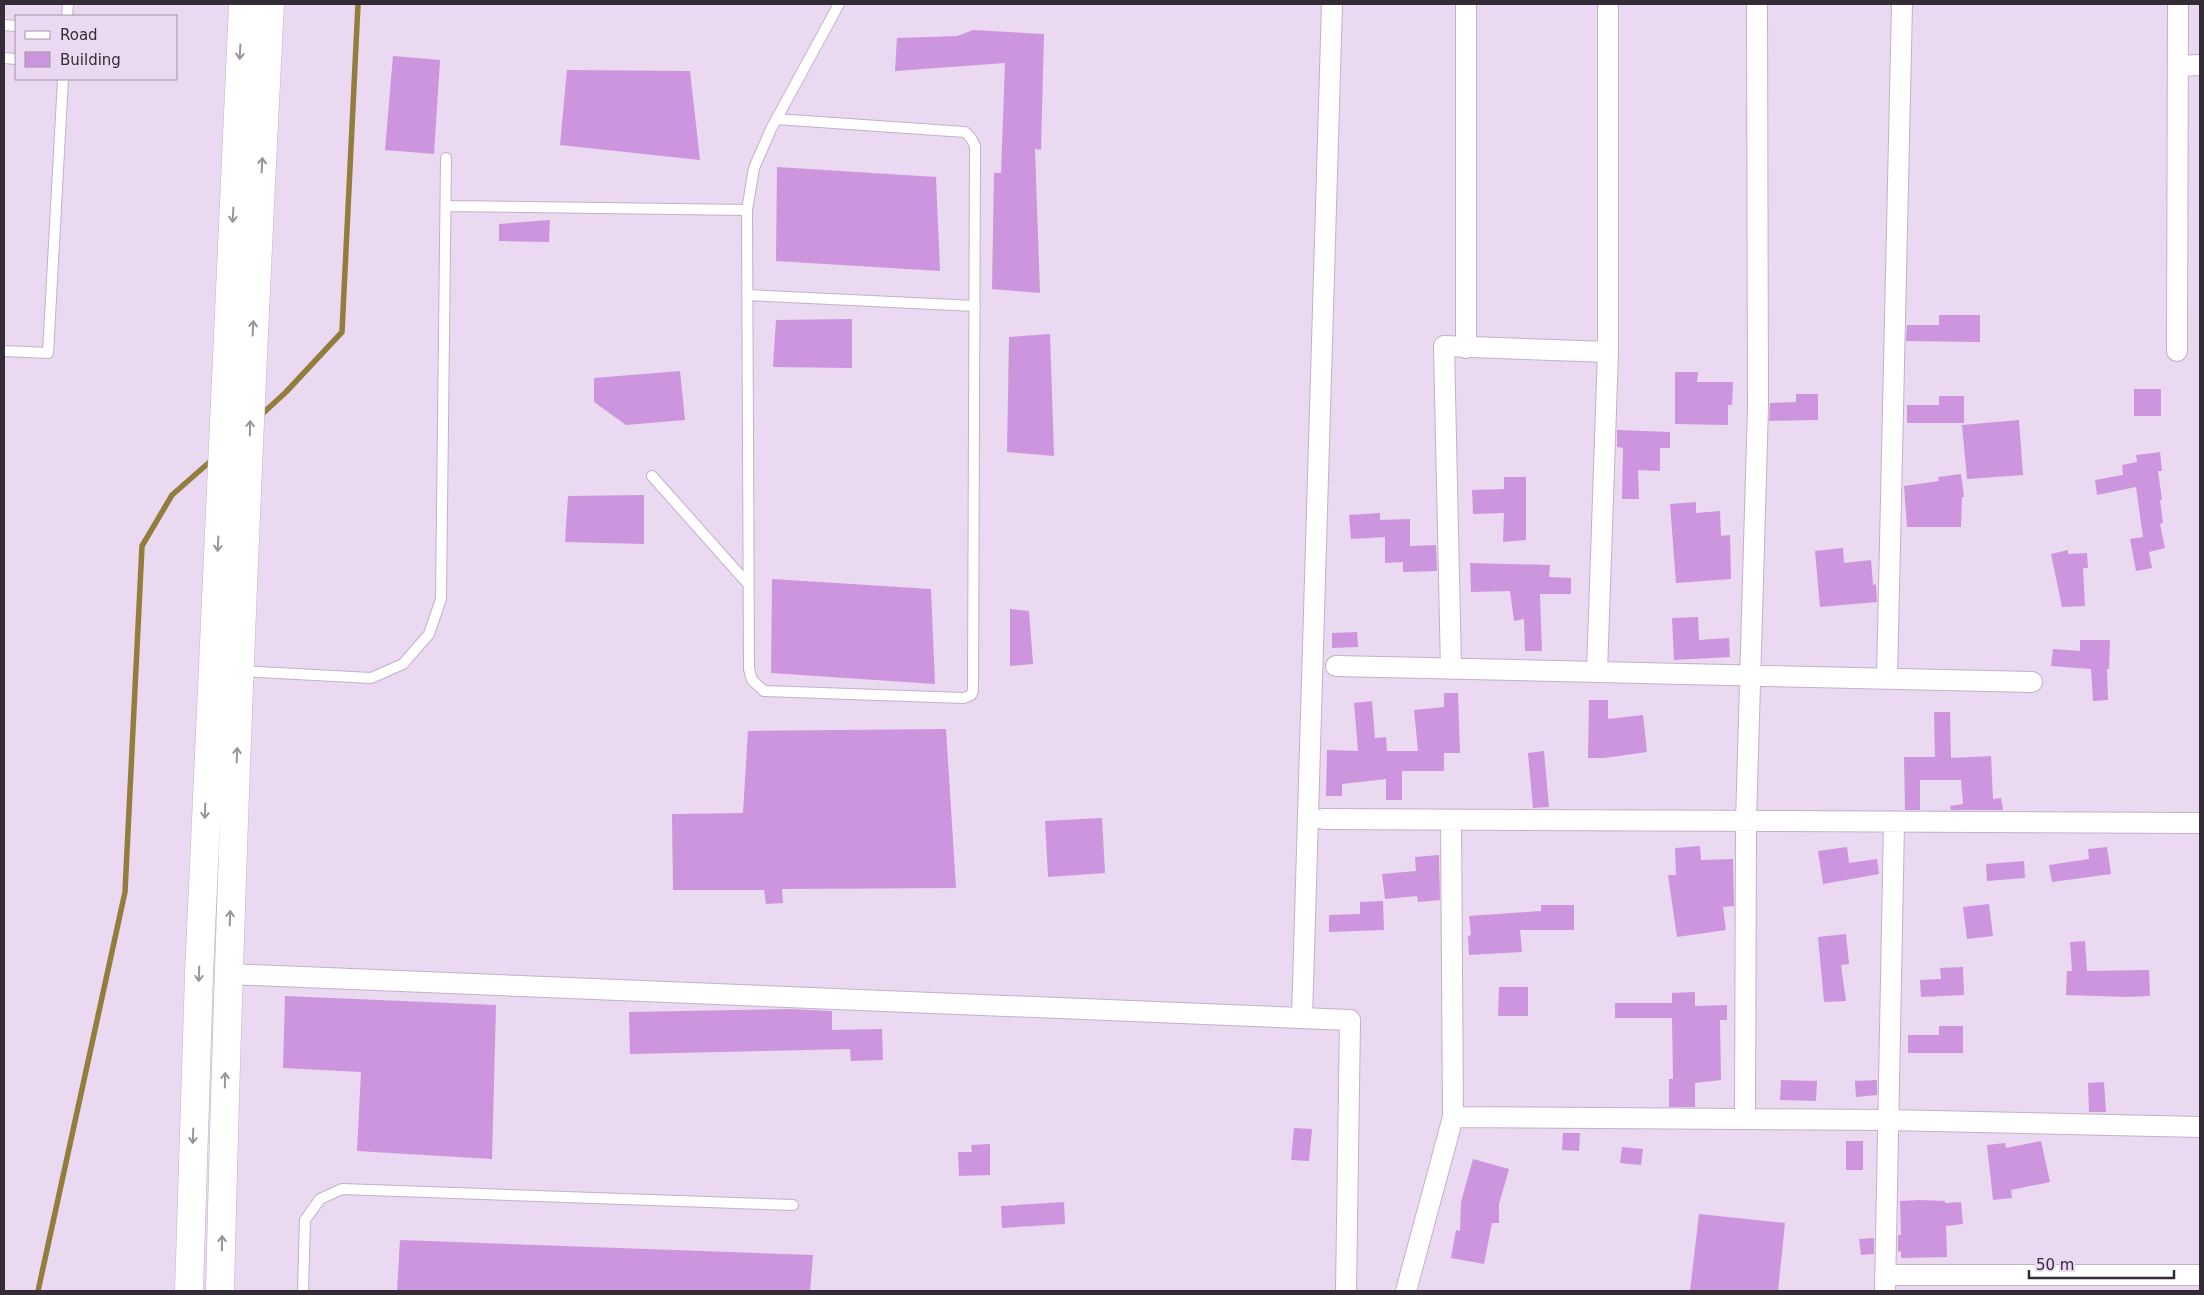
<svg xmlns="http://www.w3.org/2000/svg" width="2204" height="1295" font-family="'DejaVu Sans',sans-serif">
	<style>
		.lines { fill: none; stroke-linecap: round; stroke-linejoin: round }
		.stream { stroke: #937d3d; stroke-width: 5.5 }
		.building { fill: #cd95de }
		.lane-casing { stroke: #c3b1c9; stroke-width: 12 }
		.street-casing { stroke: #c3b1c9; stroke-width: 22 }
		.secondary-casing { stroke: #c3b1c9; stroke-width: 29 }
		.lane { stroke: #fff; stroke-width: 10 }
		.street { stroke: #fff; stroke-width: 20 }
		.secondary { stroke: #fff; stroke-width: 28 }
		.oneway { stroke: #99959a }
	</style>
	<rect width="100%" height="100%" fill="#ebd8f1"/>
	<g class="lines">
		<path class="stream" d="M260 416 286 392 342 332 358 4
			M38 1291 125 892 142 546 172 495 213 459"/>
	</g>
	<path class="building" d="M973 30 1044 34 1041 150 1035 149 1040 293 992 289 994 173H1001L1005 63 895 71 897 38 957 36Z
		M393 56 440 60 434 154 385 150Z
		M567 70 690 71 700 160 560 145Z
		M777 167 936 177 940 271 776 261Z
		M550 220 549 242 499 241V224Z
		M1939 315H1980V342L1906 341 1907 325H1939Z
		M852 319V368L773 367 776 320Z
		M1050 334 1054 456 1007 452 1009 337Z
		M680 371 685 420 626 425 594 402V378Z
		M1675 372H1698L1697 382H1733L1732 405H1728V425L1675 424Z
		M2134 389H2161V416H2134Z
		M1796 394H1818V420L1769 421 1770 403 1796 402Z
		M1939 396H1964V423H1907V405H1939Z
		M2019 420 2023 475 1967 479 1962 425Z
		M1617 430 1670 432V448H1660V471L1638 470 1639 499H1622L1623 448 1617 447Z
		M2160 452 2162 471H2158L2162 500H2160L2163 523 2160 524 2165 548 2149 552 2152 568 2136 571 2130 539 2143 537 2136 487 2097 495 2095 480 2123 475 2122 465 2137 462 2136 455Z
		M1961 474 1964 497H1962L1961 527H1907L1904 486 1939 481 1938 477Z
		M1504 477H1526V540L1503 542 1504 513 1473 514 1472 490 1504 489Z
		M644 495V544L565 542 568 496Z
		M1696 502V513L1720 511 1721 536 1730 535 1731 579 1676 583 1670 504Z
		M1380 513V520L1410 519V546L1436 545 1437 571 1403 572V562L1385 563V537L1351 539 1349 515Z
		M1843 548 1844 563 1871 560 1873 585 1876 584 1877 602 1820 607 1815 551Z
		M2068 550V554L2087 553 2088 568H2083L2085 606 2062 607 2051 554Z
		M1470 563 1550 565 1549 577 1571 578V594H1540L1542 651H1525L1524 619 1514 621 1510 591 1471 592Z
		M772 579 931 589 935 684 771 673Z
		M1010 609 1029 611 1033 664 1010 666Z
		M1698 617 1699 640 1729 638 1730 657 1674 660 1672 618Z
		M1357 632 1358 647 1332 648V633Z
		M2080 640H2110L2109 669H2107L2108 700 2093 701 2091 669 2051 666 2053 649 2080 651Z
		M1444 693H1458L1460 753H1444V771H1402V800H1386V779L1342 784V796H1326L1327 750 1358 751 1354 703 1372 701 1375 738 1386 737 1387 751H1418L1414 710 1444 707Z
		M1589 700H1608V719L1643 715 1647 752 1604 758H1588Z
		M1934 712H1950L1951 758 1991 756 1993 799 2001 798 2003 810H1951L1950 806 1963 804 1961 780H1920V810H1905L1904 757H1935Z
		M946 729 956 888 782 889 783 903 766 904 764 890H673L672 814 743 813 748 731Z
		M1544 751 1549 807 1533 808 1528 753Z
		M1102 818 1105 873 1048 877 1045 821Z
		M1700 846 1701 860 1733 859 1734 906 1723 907 1726 930 1677 937 1668 875H1676L1675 848Z
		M1847 847 1849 863 1877 859 1879 874 1823 884 1818 851Z
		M2107 847 2111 874 2052 882 2049 865 2089 859 2088 849Z
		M1439 855 1440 900 1418 902 1417 896 1385 899 1382 874 1416 871 1415 857Z
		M2024 861 2025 878 1987 881 1986 864Z
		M1383 901 1384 930 1329 932V915L1360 914V902Z
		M1989 904 1993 936 1967 939 1963 907Z
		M1541 905H1574V930H1520L1522 952 1469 955 1468 936 1471 935 1469 916 1541 911Z
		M1846 934 1849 964 1841 965 1846 1001 1824 1002 1818 937Z
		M2085 941 2087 971 2149 970 2150 996 2127 997 2066 995 2067 971H2072L2070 942Z
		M1963 967 1964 995 1921 997 1920 980 1941 979 1940 968Z
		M1499 987H1528V1016H1498Z
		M1695 992V1006L1727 1005V1020H1720L1721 1080 1695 1083V1107H1669V1079H1673L1672 1018H1615V1003H1672V993Z
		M285 996 496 1005 492 1159 357 1151 361 1072 283 1068Z
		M790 1009 832 1011V1030L882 1029 883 1060 851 1061 850 1049 630 1054 629 1012Z
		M1939 1026H1963V1053H1908V1035H1939Z
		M1781 1080 1817 1081 1816 1101 1780 1100Z
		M1877 1080V1095L1856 1097 1855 1081Z
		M2104 1082 2106 1112H2089L2088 1083Z
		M1294 1128 1312 1129 1309 1161 1291 1160Z
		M1563 1133H1580L1579 1151 1562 1150Z
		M1846 1141H1863V1170H1846Z
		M2041 1141 2050 1182 2011 1190 2012 1198 1993 1200 1987 1145 2005 1143 2006 1148Z
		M990 1144V1175L959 1176 958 1152H972L971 1145Z
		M1622 1147 1643 1149 1641 1165 1620 1163Z
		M1473 1159 1509 1169 1499 1204V1223H1492L1484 1264 1451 1258 1456 1230 1460 1231 1461 1202Z
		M1920 1200 1945 1201V1203L1961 1202 1963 1224 1946 1226 1947 1257 1901 1258V1251L1898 1252V1235H1901L1900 1201Z
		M1064 1202 1065 1224 1002 1228 1001 1206Z
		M1699 1214 1785 1223 1778 1291H1690Z
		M1874 1238V1254L1861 1255 1859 1239Z
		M400 1240 813 1255 810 1291H397Z"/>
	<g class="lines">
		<g class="lane-casing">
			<path id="lane" d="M67 16 68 4
				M4 25 16 26
				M4 58 16 59
				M776 119 965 132 971 138 975 146 973 691 971 695 964 698 764 691 752 680 749 669 747 210 754 168 771 129 839 4
				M446 206 747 210
				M747 295 975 306
				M4 351 48 353 63 79
				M652 476 748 584
				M240 671 371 678 403 664 429 634 441 599 446 158
				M303 1291 305 1220 320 1199 342 1189 793 1205"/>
		</g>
		<g class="street-casing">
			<path id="street" d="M1466 4V348
				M2178 66 2200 65
				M2177 351 2178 4
				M1336 666 2032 682
				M1451 669 1444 346 1608 352
				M1597 672 1608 352V4
				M1887 679 1902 4
				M1323 819 2200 823
				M228 974 1350 1020 1346 1291
				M1302 1018 1332 4
				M1453 1117 1889 1120 2200 1127
				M1745 1119 1746 822 1758 406 1757 4
				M1885 1275H2200
				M1406 1291 1453 1117 1451 820
				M1885 1291 1894 823"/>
		</g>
		<g class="secondary-casing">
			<path id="secondary" d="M189 1291 199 974 243 4
				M220 1291C230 862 248 433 270 4"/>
		</g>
		<use href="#lane" class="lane"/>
		<use href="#street" class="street"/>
		<use href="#secondary" class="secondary"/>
	</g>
	<defs><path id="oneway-shaft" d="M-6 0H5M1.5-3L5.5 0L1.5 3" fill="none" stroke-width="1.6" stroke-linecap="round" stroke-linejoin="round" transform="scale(1.25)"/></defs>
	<g class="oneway">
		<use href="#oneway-shaft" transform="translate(240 52) rotate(93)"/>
		<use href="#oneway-shaft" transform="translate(262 165) rotate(-87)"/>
		<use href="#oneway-shaft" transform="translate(233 215) rotate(93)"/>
		<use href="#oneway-shaft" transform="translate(253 328) rotate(-87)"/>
		<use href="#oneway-shaft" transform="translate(250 428) rotate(-89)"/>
		<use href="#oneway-shaft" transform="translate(218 544) rotate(93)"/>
		<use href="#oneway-shaft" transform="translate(237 755) rotate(-88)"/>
		<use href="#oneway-shaft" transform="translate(205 811) rotate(92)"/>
		<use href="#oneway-shaft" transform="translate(230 918) rotate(-88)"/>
		<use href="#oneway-shaft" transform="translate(199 974) rotate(92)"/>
		<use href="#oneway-shaft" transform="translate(225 1080) rotate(-89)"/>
		<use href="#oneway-shaft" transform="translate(193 1136) rotate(92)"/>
		<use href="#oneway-shaft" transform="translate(222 1243) rotate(-89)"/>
	</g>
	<rect width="2204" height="1295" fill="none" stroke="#332b35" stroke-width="10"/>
	<rect x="15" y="15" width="162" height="65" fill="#ebd8f1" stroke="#a193a6"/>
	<rect x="25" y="31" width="25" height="8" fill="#ffffff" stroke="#a193a6"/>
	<text x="60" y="40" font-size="15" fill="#332b35">Road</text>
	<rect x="25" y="52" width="25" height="15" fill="#cd95de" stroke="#a193a6"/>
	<text x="60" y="65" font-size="15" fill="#332b35">Building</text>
	<path d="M2029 1270v8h145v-8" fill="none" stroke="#332b35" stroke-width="2.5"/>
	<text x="2036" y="1270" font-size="15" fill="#332b35" stroke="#ebd8f1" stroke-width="4" paint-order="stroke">50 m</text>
</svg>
